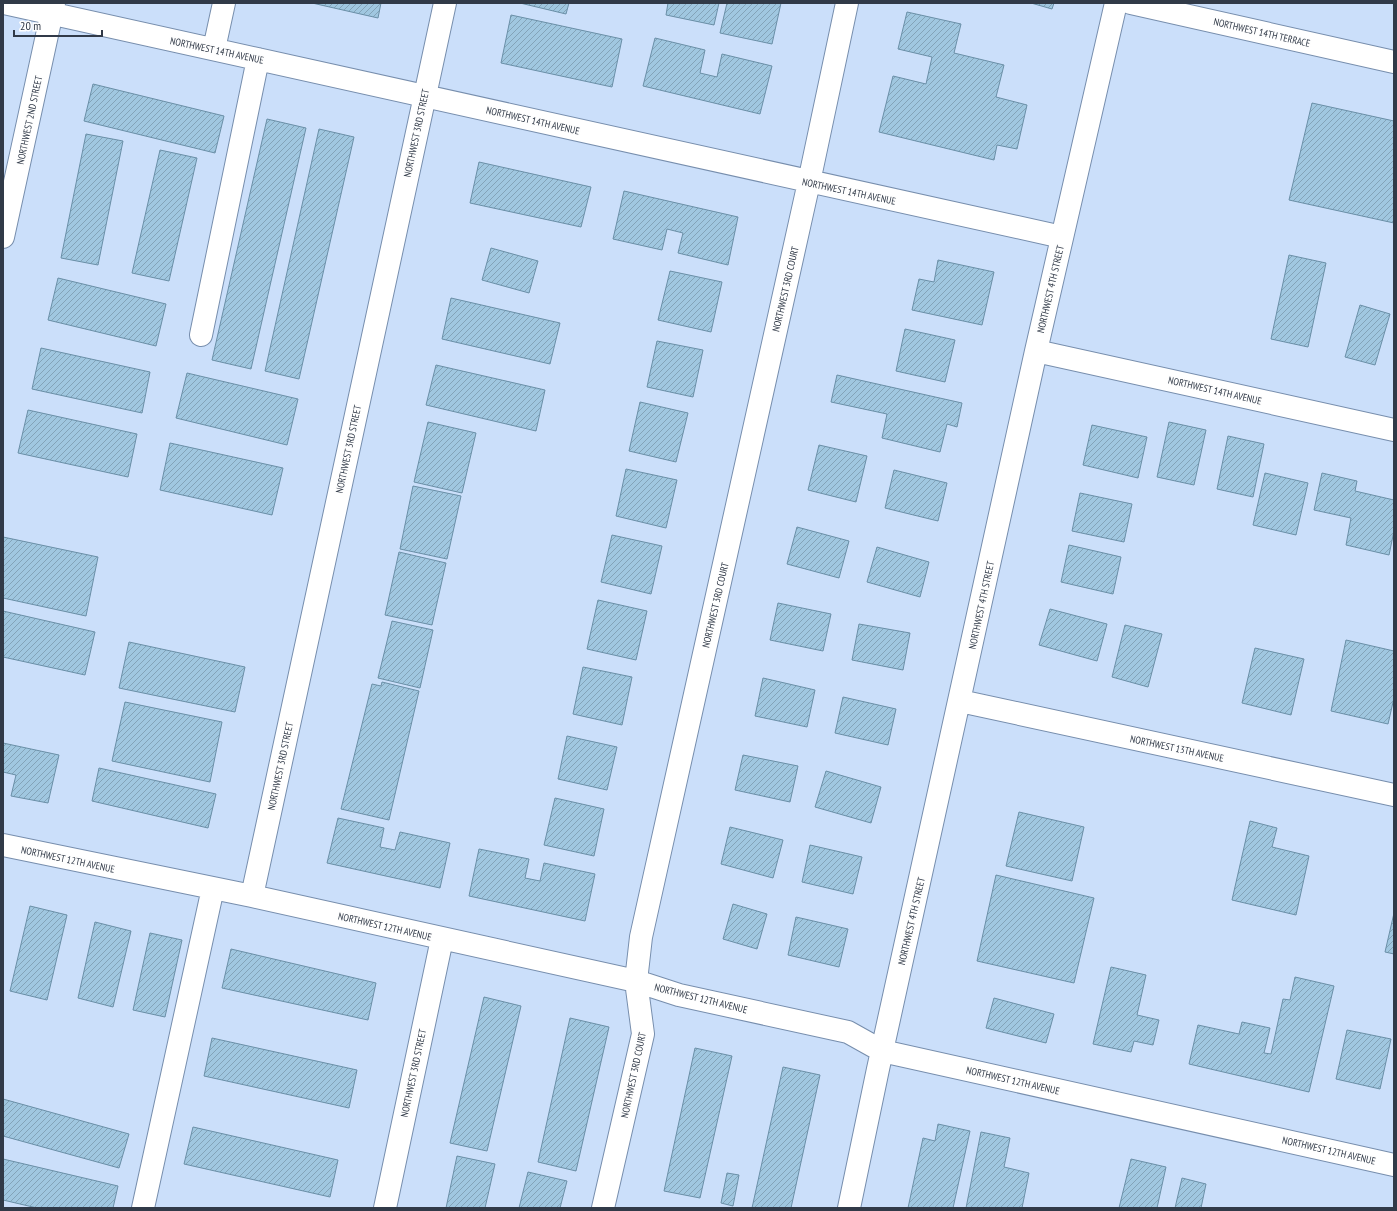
<svg xmlns="http://www.w3.org/2000/svg" width="1397" height="1211" font-family="'PT Sans Narrow',sans-serif">
	<style>
		.building { fill: url(#building-hatch); stroke: #6a8fa7 }
		.lines { fill: none; stroke-linecap: round; stroke-linejoin: round }
		.minor-casing { stroke: #778ead; stroke-width: 24 }
		.minor { stroke: #fff; stroke-width: 22 }
		.labels { text-anchor: middle; stroke-width: 3.5; stroke-linejoin: round; paint-order: stroke }
		.street-label { font-size: 10px; fill: #313a48; stroke: #fefefe }
	</style>
	<defs>
		<pattern id="building-hatch" width="6" height="6" patternUnits="userSpaceOnUse"><rect width="6" height="6" fill="#a0c7e0"/><path d="M-1 1l2-2M0 6l6-6M5 7l2-2" fill="none" stroke="#83a3b8"/></pattern>
	</defs>
	<rect width="100%" height="100%" fill="#cbdffa"/>
	<path class="building" d="M312 3H381L378 18Z
		M520 3H569L566 14Z
		M668 3H719L714 25 666 15Z
		M727 3H781L772 44 720 33Z
		M1031 3H1054L1052 9Z
		M907 12 961 24 954 53 1004 65 996 97 1027 105 1017 149 997 145 994 160 879 132 893 76 926 84 932 57 898 49Z
		M511 15 622 39 612 87 501 63Z
		M655 38 705 50 700 73 717 77 722 54 772 66 760 114 643 86Z
		M93 84 224 116 215 153 84 121Z
		M1312 103 1394 121V223L1289 200Z
		M267 119 306 128 251 369 212 360Z
		M319 129 354 137 299 379 265 371Z
		M86 134 123 141 98 265 61 258Z
		M160 150 197 158 169 281 132 273Z
		M479 162 591 187 581 227 470 203Z
		M624 191 738 217 728 265 678 253 683 233 667 229 662 250 613 239Z
		M491 248 538 261 529 293 482 280Z
		M1289 255 1326 263 1308 347 1271 339Z
		M938 260 994 272 982 325 912 310 919 279 934 282Z
		M670 271 722 282 711 332 658 320Z
		M58 278 166 304 156 346 48 320Z
		M451 298 560 323 550 364 442 339Z
		M1360 305 1390 314 1375 365 1345 357Z
		M905 329 955 340 945 382 896 371Z
		M657 341 703 350 693 397 647 387Z
		M41 348 150 372 142 413 32 389Z
		M436 365 545 390 536 431 426 405Z
		M187 373 298 399 287 445 176 418Z
		M837 375 962 403 957 427 947 424 940 452 882 438 887 414 831 402Z
		M640 402 688 413 676 462 629 451Z
		M28 410 137 434 128 477 18 453Z
		M428 422 476 433 462 493 414 482Z
		M1169 422 1206 430 1194 485 1157 477Z
		M1092 425 1147 437 1138 478 1083 465Z
		M1228 436 1264 444 1253 497 1217 489Z
		M170 443 283 468 272 515 160 490Z
		M819 445 867 456 856 502 808 490Z
		M626 469 677 480 666 528 616 516Z
		M894 470 947 483 938 521 885 508Z
		M1265 473 1308 483 1296 535 1253 525Z
		M1322 473 1357 481 1355 491 1394 500V531L1389 555 1346 545 1351 518 1314 510Z
		M413 486 461 496 447 559 400 549Z
		M1080 493 1132 504 1124 542 1072 531Z
		M797 527 849 541 839 578 787 564Z
		M612 535 662 546 651 594 601 582Z
		M3 537 98 557 86 616 3 598Z
		M1069 545 1121 557 1113 594 1061 582Z
		M877 547 929 562 920 597 867 582Z
		M399 552 446 563 432 625 385 615Z
		M598 600 647 611 636 660 587 649Z
		M778 603 831 614 823 651 770 640Z
		M1050 609 1107 624 1097 661 1039 645Z
		M3 611 95 632 85 675 3 657Z
		M392 621 433 630 420 688 378 678Z
		M859 624 910 633 903 670 852 660Z
		M1125 625 1162 634 1148 687 1112 677Z
		M1346 640 1394 651V698L1388 724 1331 711Z
		M129 642 245 667 235 712 119 688Z
		M1255 648 1304 659 1291 715 1242 703Z
		M583 667 632 677 622 725 573 714Z
		M763 678 815 690 807 727 755 716Z
		M382 682 419 691 389 820 341 809 372 684 381 686Z
		M843 697 896 709 888 745 835 733Z
		M125 702 222 722 210 782 112 761Z
		M567 736 617 747 607 790 558 779Z
		M3 743 59 755 48 803 11 796 16 775 3 772Z
		M743 755 798 766 790 802 735 790Z
		M99 768 216 794 208 828 92 801Z
		M826 771 881 787 871 823 815 807Z
		M555 798 604 809 594 856 544 845Z
		M1019 812 1084 827 1072 881 1006 866Z
		M338 818 384 828 380 847 395 850 400 832 450 843 440 888 327 863Z
		M1250 821 1277 828 1272 847 1309 856 1296 915 1232 900Z
		M730 827 783 840 773 878 721 864Z
		M810 845 862 857 853 894 802 882Z
		M479 849 529 859 525 878 540 881 544 863 595 874 585 921 469 896Z
		M996 875 1094 898 1074 983 977 961Z
		M733 904 767 914 757 949 723 939Z
		M30 906 67 915 47 1000 10 991Z
		M1394 913V954L1385 952Z
		M796 917 848 929 839 967 788 955Z
		M95 922 131 931 113 1007 78 998Z
		M150 933 182 940 165 1017 133 1010Z
		M231 949 376 983 368 1020 222 988Z
		M1111 967 1146 975 1137 1015 1159 1020 1153 1045 1134 1041 1131 1052 1093 1044Z
		M1295 977 1334 986 1309 1092 1189 1064 1198 1025 1239 1034 1242 1022 1270 1028 1264 1053 1271 1054 1283 999 1290 1000Z
		M484 997 521 1006 487 1151 450 1143Z
		M994 998 1054 1014 1046 1043 986 1028Z
		M570 1018 609 1027 576 1171 538 1162Z
		M1347 1030 1391 1039 1380 1089 1336 1079Z
		M212 1038 357 1070 349 1108 204 1076Z
		M695 1048 732 1056 700 1198 664 1191Z
		M783 1067 820 1075 791 1208H752Z
		M3 1099 129 1134 119 1168 3 1136Z
		M938 1124 970 1131 953 1208H908L923 1138 935 1141Z
		M193 1127 338 1160 330 1197 184 1164Z
		M981 1132 1010 1138 1004 1167 1029 1173 1022 1208H966Z
		M457 1156 495 1164 485 1208H446Z
		M3 1159 118 1186 113 1208H37L3 1200Z
		M1131 1159 1166 1167 1157 1208H1119Z
		M528 1172 567 1181 560 1208H519Z
		M727 1173 739 1175 733 1206 721 1203Z
		M1182 1178 1206 1184 1201 1208H1175Z"/>
	<g class="lines">
		<g class="minor-casing">
			<path id="minor" d="M4 3 1062 237
				M1131 3 1394 62
				M214 49 224 3
				M3 237 54 3
				M201 335 258 59
				M1036 351 1394 430
				M960 701 1394 795
				M3 845 252 896 636 981 679 995 848 1032 882 1051 1394 1165
				M252 896 445 3
				M143 1208 213 888
				M385 1208 442 939
				M603 1208 643 1034 636 981 641 937 809 182 847 3
				M849 1208 878 1069 1036 351 1116 3"/>
		</g>
		<use href="#minor" class="minor"/>
	</g>
	<g class="labels">
		<g class="street-label">
			<text transform="translate(1262 32) rotate(13)" y="4">NORTHWEST 14TH TERRACE</text>
			<text transform="translate(217 50) rotate(12)" y="4">NORTHWEST 14TH AVENUE</text>
			<text transform="translate(29 120) rotate(-78)" y="4">NORTHWEST 2ND STREET</text>
			<text transform="translate(533 120) rotate(13)" y="4">NORTHWEST 14TH AVENUE</text>
			<text transform="translate(416 133) rotate(-78)" y="4">NORTHWEST 3RD STREET</text>
			<text transform="translate(849 191) rotate(12)" y="4">NORTHWEST 14TH AVENUE</text>
			<text transform="translate(785 289) rotate(-77)" y="4">NORTHWEST 3RD COURT</text>
			<text transform="translate(1050 289) rotate(-77)" y="4">NORTHWEST 4TH STREET</text>
			<text transform="translate(1215 390) rotate(13)" y="4">NORTHWEST 14TH AVENUE</text>
			<text transform="translate(348 449) rotate(-78)" y="4">NORTHWEST 3RD STREET</text>
			<text transform="translate(715 605) rotate(-77)" y="4">NORTHWEST 3RD COURT</text>
			<text transform="translate(981 605) rotate(-78)" y="4">NORTHWEST 4TH STREET</text>
			<text transform="translate(1177 748) rotate(12)" y="4">NORTHWEST 13TH AVENUE</text>
			<text transform="translate(280 766) rotate(-78)" y="4">NORTHWEST 3RD STREET</text>
			<text transform="translate(68 859) rotate(12)" y="4">NORTHWEST 12TH AVENUE</text>
			<text transform="translate(911 921) rotate(-77)" y="4">NORTHWEST 4TH STREET</text>
			<text transform="translate(385 926) rotate(13)" y="4">NORTHWEST 12TH AVENUE</text>
			<text transform="translate(701 998) rotate(14)" y="4">NORTHWEST 12TH AVENUE</text>
			<text transform="translate(413 1073) rotate(-78)" y="4">NORTHWEST 3RD STREET</text>
			<text transform="translate(633 1075) rotate(-78)" y="4">NORTHWEST 3RD COURT</text>
			<text transform="translate(1013 1080) rotate(13)" y="4">NORTHWEST 12TH AVENUE</text>
			<text transform="translate(1329 1150) rotate(13)" y="4">NORTHWEST 12TH AVENUE</text>
		</g>
	</g>
	<rect width="1397" height="1211" fill="none" stroke="#313a48" stroke-width="8"/>
	<path d="M14 30v6h88v-6" fill="none" stroke="#313a48" stroke-width="2"/>
	<text x="20" y="30" font-size="12" fill="#313a48" stroke="#fefefe" stroke-width="3" paint-order="stroke">20 m</text>
</svg>
